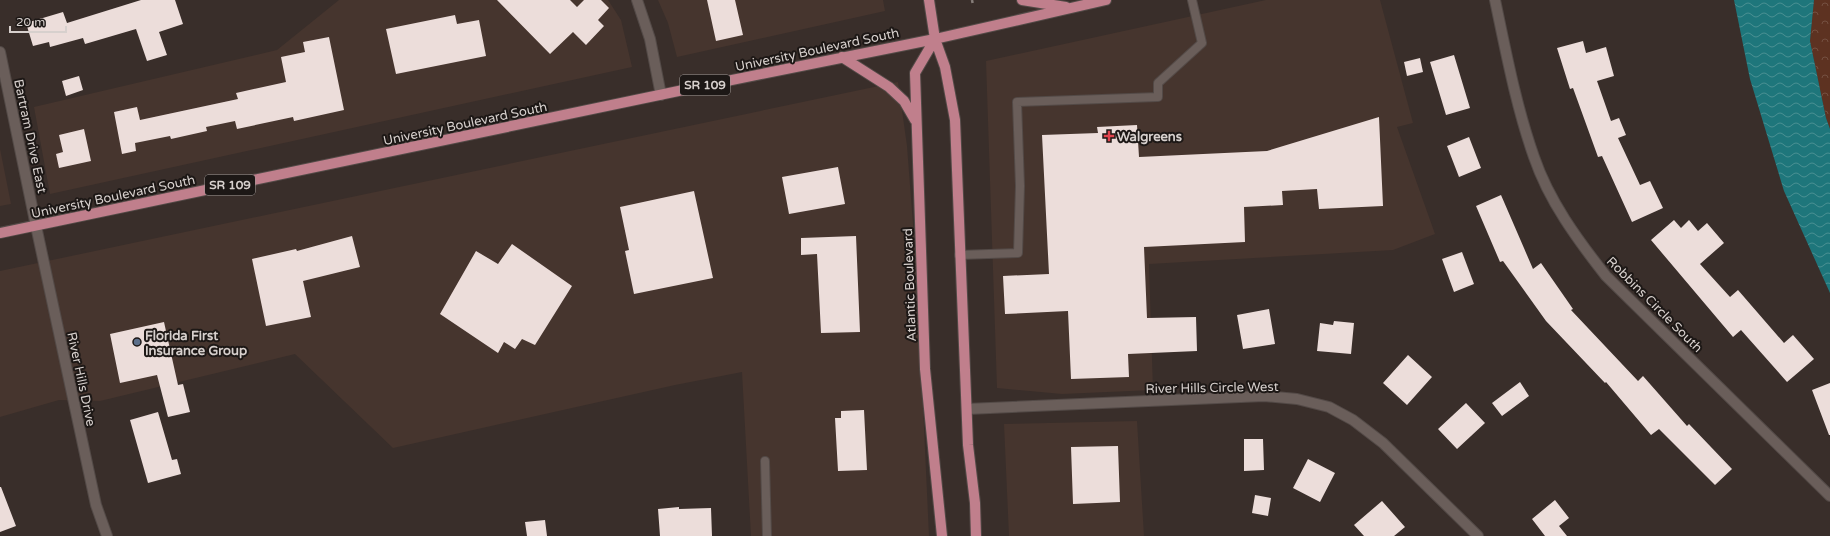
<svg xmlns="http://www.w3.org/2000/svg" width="1830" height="536" font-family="'Varela Round',sans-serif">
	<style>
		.built { fill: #46352e }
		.forest { fill: url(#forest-crowns) }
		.water { fill: url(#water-waves) }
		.building { fill: #ecddda }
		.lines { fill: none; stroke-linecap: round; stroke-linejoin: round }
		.service-casing { stroke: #534a47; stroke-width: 10 }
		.minor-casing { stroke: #534a47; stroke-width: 12 }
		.primary-casing { stroke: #534a47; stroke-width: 12 }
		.path { stroke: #877e7a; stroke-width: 2.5; stroke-dasharray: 3 3; stroke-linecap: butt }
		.service { stroke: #6a5e5a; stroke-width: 8 }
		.minor { stroke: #6a5e5a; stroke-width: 10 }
		.primary { stroke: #c07f8c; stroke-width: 10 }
		.health-dot { fill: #e0444e; stroke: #1d1816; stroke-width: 1.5 }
		.service-dot { fill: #5c6f8a; stroke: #1d1816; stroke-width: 1.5 }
		.labels { text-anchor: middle; stroke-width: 4; stroke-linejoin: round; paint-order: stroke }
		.shield { fill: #1d1816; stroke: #9f9996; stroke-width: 1 }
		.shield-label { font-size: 12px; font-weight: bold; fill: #d7d0cd }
		.street-label { font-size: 13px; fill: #d7d0cd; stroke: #1d1816 }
		.poi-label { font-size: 13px; font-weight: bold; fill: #d7d0cd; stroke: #1d1816; text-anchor: start }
	</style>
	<defs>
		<pattern id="forest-crowns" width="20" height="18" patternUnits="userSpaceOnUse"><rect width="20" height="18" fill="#5d3221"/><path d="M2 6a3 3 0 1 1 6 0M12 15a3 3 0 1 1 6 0" fill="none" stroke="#744f40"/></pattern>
		<pattern id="water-waves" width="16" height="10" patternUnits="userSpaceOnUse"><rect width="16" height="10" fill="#1e767b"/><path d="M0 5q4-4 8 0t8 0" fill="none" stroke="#498f92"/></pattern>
	</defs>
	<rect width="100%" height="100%" fill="#392e2a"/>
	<path class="built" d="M339 0H608L621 20 632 67 50 194 34 107 277 50Z
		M658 0H883L885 11 677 57 668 23Z
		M1266 0H1380L1413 123 1397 127 1435 234 1393 250 1149 264 1153 390 1062 394 997 388 986 61Z
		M898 82 907 146 917 276 929 536H751L742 372 675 385 393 448 295 354 100 401 59 400 0 417V271Z
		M0 149 11 204 0 206Z
		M1137 421 1144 536H1009L1004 424Z"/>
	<path class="forest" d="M1814 0H1830V129L1826 118 1810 41Z"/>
	<path class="water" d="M1734 0H1814L1810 41 1826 118 1830 129V293L1784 191 1750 79Z"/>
	<path class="building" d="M141 0H175L183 24 159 32 167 55 147 61 136 29 85 44 83 38 50 47 49 42 33 46 26 23 63 12 67 23Z
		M497 0H570L577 7 584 0H601L609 8 598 20 604 26 586 45 573 32 550 54Z
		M707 0H735L743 35 716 41Z
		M455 15 457 24 479 20 486 56 396 74 386 29Z
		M329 37 344 110 294 121 293 117 237 129 235 121 206 127 207 131 171 139 170 136 135 143 136 151 122 154 114 112 137 107 140 120 238 99 236 93 286 82 281 57 305 52 303 42Z
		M1583 41 1586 53 1606 47 1614 76 1597 81 1611 121 1619 118 1626 135 1618 138 1640 185 1650 181 1663 208 1632 222 1602 156 1598 157 1573 88 1570 89 1557 48Z
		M1454 55 1470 108 1446 115 1430 62Z
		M1420 58 1423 72 1407 76 1404 62Z
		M79 76 83 90 66 96 62 81Z
		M1379 117 1383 206 1319 209 1317 189 1282 191 1283 205 1244 207 1245 242 1144 247 1147 318 1196 317 1197 351 1128 354 1129 377 1071 379 1068 311 1005 314 1003 276 1049 274 1042 135 1098 133 1097 127 1137 125 1139 157 1267 151Z
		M84 129 91 161 59 168 56 154 63 152 59 135Z
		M1469 137 1481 168 1459 177 1447 146Z
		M838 167 845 204 789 214 782 177Z
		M694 191 713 278 634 294 625 251 629 250 620 207Z
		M1501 195 1533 269 1541 263 1573 309 1571 310 1638 381 1643 376 1687 426 1689 424 1732 469 1715 485 1659 429 1651 435 1606 382 1605 383 1546 321 1503 261 1500 262 1476 206Z
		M1674 220 1681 228 1689 220 1698 231 1707 223 1724 243 1700 264 1730 297 1738 290 1784 343 1793 335 1814 359 1787 382 1741 330 1733 337 1651 240Z
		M352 236 360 267 303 281 311 317 266 326 252 259 296 249 297 251Z
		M856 236 860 332 821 333 817 254 801 255V238Z
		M512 244 572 286 535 345 522 339 515 349 504 342 498 353 440 314 476 251 498 264Z
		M1462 252 1474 284 1454 292 1442 259Z
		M1269 309 1275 344 1243 349 1237 315Z
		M1334 321 1354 323 1351 354 1317 351 1320 323 1333 325Z
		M164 322 178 385 183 384 190 412 168 417 157 375 120 383 110 334Z
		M1408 355 1432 377 1407 405 1383 383Z
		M1520 382 1529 396 1502 416 1492 403Z
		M1830 383V435H1829L1812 390Z
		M1466 403 1485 423 1457 449 1438 429Z
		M864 410 867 470 838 471 835 418H841V411Z
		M158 412 172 460 177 459 181 474 148 483 130 420Z
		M1244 439H1263L1264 470 1244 471Z
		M1118 446 1120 502 1073 504 1071 447Z
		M1308 459 1335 473 1320 502 1293 488Z
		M0 487H1L16 526 0 532Z
		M1255 495 1271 498 1268 516 1252 513Z
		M1555 500 1569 518 1559 526 1567 536H1545L1532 519Z
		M1382 501 1405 527 1394 536H1364L1354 525Z
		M679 507V509L711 508 712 536H660L658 509Z
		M545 520 547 536H527L525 522Z"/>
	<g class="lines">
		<g class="service-casing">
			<path id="service" d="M959 255 1018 253 1020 186 1017 102 1158 97V83L1202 43 1192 0
				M765 461 767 536"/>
		</g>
		<g class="minor-casing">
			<path id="minor" d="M637 0 650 39 661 95
				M1495 0C1506 52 1516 106 1534 157 1549 201 1577 239 1606 276L1830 496
				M0 52 36 226 96 505 107 536
				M967 409 1264 396 1297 399 1329 407 1353 420 1383 443 1478 536"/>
		</g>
		<g class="primary-casing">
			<path id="primary" d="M929 0 935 39 945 67 955 120 968 445 975 503 976 536
				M1022 0 1066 7
				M935 39 915 73 925 369 942 536
				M842 57 889 87 904 101 915 120
				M0 233 712 84 935 39 1106 0"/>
		</g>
		<path class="path" d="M972 0 973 5"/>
		<use href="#service" class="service"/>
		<use href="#minor" class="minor"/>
		<use href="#primary" class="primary"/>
	</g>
	<path class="health-dot" d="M1107 130h4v4h4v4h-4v4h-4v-4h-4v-4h4z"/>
	<circle class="service-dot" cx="137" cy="342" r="4"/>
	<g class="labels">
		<g class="shield">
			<rect x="680" y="75" width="50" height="20" rx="3"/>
			<rect x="205" y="175" width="50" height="20" rx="3"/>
		</g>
		<g class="shield-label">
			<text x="705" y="89">SR 109</text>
			<text x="230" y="189">SR 109</text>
		</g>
		<g class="street-label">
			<text transform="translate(817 49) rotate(-12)" y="5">University Boulevard South</text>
			<text transform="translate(465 123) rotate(-12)" y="5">University Boulevard South</text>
			<text transform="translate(31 136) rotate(78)" y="5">Bartram Drive East</text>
			<text transform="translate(113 196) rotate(-12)" y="5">University Boulevard South</text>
			<text transform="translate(909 285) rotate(-92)" y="5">Atlantic Boulevard</text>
			<text transform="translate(1655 304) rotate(45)" y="5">Robbins Circle South</text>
			<text transform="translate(82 379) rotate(78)" y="5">River Hills Drive</text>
			<text transform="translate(1212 387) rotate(-1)" y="5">River Hills Circle West</text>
		</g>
		<g class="poi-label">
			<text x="1117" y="141">Walgreens</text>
			<text x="145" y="340">Florida First<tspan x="145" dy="15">Insurance Group</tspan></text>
		</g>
	</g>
	<path d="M10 26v6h56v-6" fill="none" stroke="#d7d0cd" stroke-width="2"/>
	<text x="16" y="26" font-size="12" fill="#d7d0cd" stroke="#1d1816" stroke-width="3" paint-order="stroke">20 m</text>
</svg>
